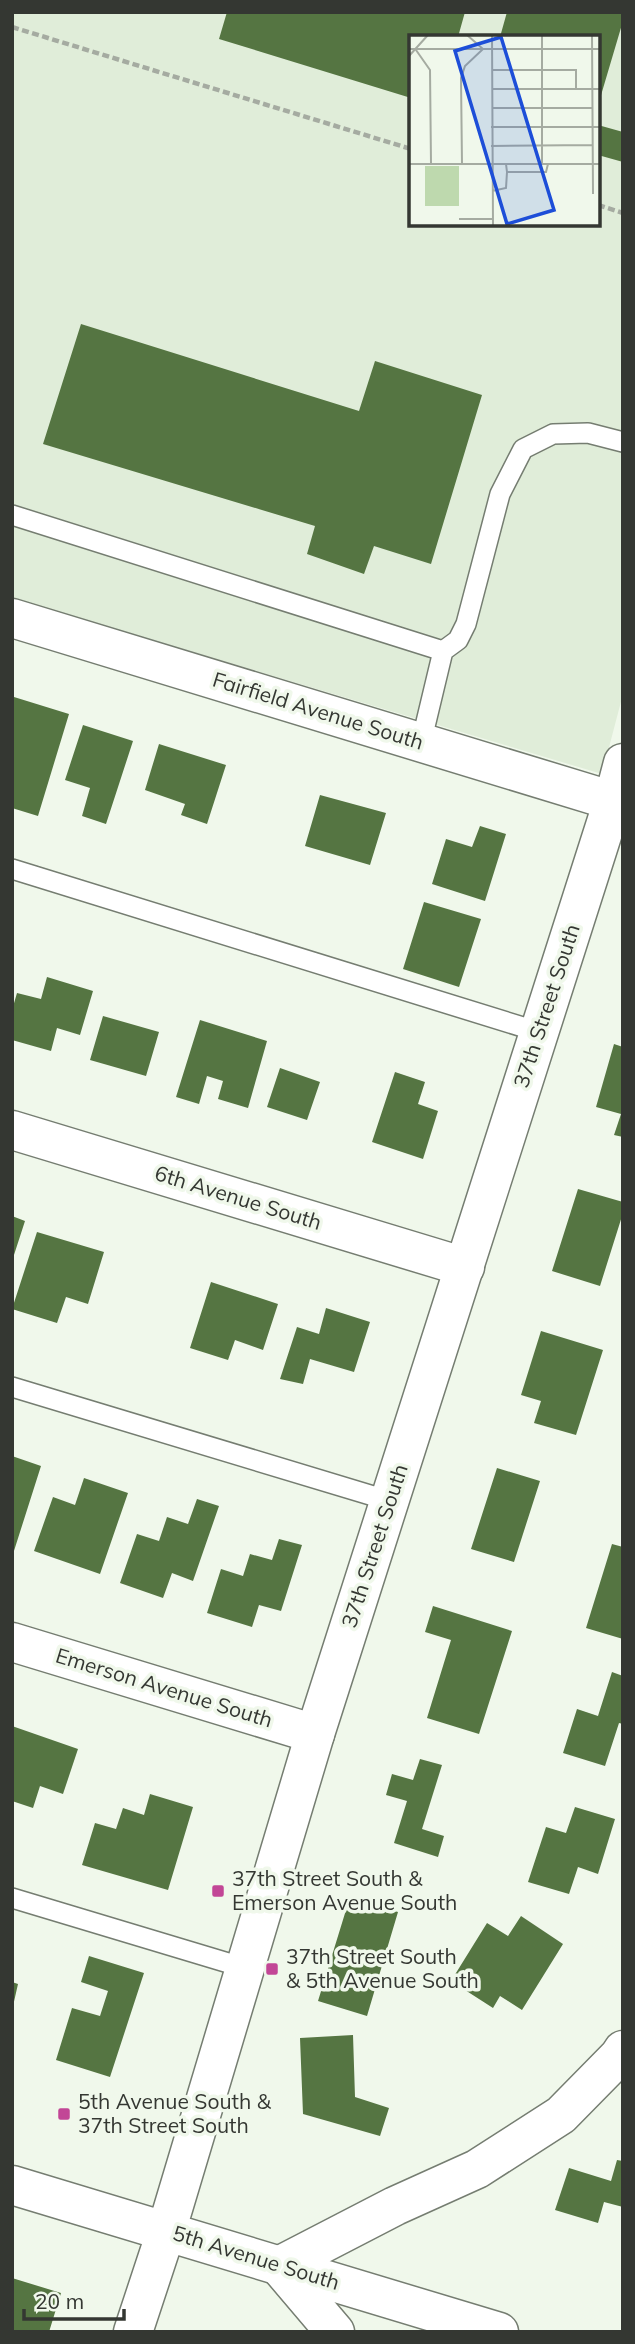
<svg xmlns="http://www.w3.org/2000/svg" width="635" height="2344" font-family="Mulish,sans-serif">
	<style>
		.built { fill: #e0edd9; fill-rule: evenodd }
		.building { fill: #557542 }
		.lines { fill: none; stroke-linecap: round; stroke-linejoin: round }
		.lane-casing { stroke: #757d71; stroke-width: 22 }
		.street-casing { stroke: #757d71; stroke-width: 41 }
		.secondary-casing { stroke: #757d71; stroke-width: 41 }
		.path { stroke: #a5aba1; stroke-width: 4.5; stroke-dasharray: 7 3.5; stroke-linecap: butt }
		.lane { stroke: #fff; stroke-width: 19 }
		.street { stroke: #fff; stroke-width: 38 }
		.secondary { stroke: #fff; stroke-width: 38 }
		.poi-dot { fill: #c24696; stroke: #f0f8eb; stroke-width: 2.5 }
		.labels { text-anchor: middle; stroke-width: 7; stroke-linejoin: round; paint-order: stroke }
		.street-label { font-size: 21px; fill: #343732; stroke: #f0f8eb }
		.poi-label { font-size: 21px; fill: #343732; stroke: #f0f8eb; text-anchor: start }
		.inset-road { fill: none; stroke: #a5aba1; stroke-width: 2 }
		.view { fill: #1d4ed8; fill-opacity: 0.15; stroke: #1d4ed8; stroke-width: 3.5 }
		.inset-edge { fill: none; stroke: #343732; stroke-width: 3.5 }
	</style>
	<rect width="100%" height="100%" fill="#f0f8eb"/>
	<path class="built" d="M12 12H623V694L602 774 12 598ZM411 37H598V224H411Z"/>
	<path class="building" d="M227 12H465L458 37H411V98L219 39Z
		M507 12H623V21L599 102 598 37H500Z
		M598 125 623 132V162L598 155Z
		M81 324 359 411 375 361 482 395 431 564 374 546 364 574 307 554 315 526 43 444Z
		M14 697 69 714 38 816 12 808Z
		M83 725 133 741 106 824 82 816 90 788 65 780Z
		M159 744 226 765 207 824 181 815 185 804 145 790Z
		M320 795 386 813 370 865 305 846Z
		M480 826 506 834 485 901 432 884 446 839 472 847Z
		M424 902 481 919 459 987 403 969Z
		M47 977 93 991 80 1035 57 1028 51 1051 12 1040V1010L17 993 41 999Z
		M103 1016 159 1032 146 1076 90 1060Z
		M200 1020 267 1041 248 1108 218 1099 223 1081 207 1076 199 1104 176 1097Z
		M614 1044 623 1047V1137L614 1135 621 1114 596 1107Z
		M280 1068 320 1082 307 1120 267 1107Z
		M395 1072 425 1082 418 1104 438 1111 423 1159 372 1142Z
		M578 1189 623 1202V1213L600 1286 552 1271Z
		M12 1216 25 1221 13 1258 12 1257Z
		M37 1232 104 1252 88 1304 66 1297 57 1323 12 1309Z
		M211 1282 278 1304 263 1350 235 1340 228 1360 190 1348Z
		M326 1308 370 1322 354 1372 310 1359 303 1384 280 1379 297 1327 319 1334Z
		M541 1331 603 1350 576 1435 534 1423 541 1401 521 1395Z
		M12 1456 41 1466 13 1554 12 1553Z
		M497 1468 540 1481 514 1562 471 1549Z
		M84 1478 128 1493 100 1574 34 1551 53 1497 75 1505Z
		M197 1499 219 1506 193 1581 172 1573 163 1598 120 1583 137 1534 159 1541 167 1517 188 1524Z
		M279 1539 302 1545 281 1611 259 1605 252 1627 207 1613 221 1569 243 1576 250 1554 272 1560Z
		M612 1544 623 1547V1639L586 1628Z
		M433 1606 512 1631 479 1734 427 1718 451 1640 425 1632Z
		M612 1672 623 1676V1724L619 1723 605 1766 563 1753 577 1709 598 1716Z
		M12 1726 78 1749 63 1794 40 1786 33 1808 12 1801Z
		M420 1759 442 1765 422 1829 444 1836 438 1857 394 1843 407 1801 386 1795 392 1774 413 1780Z
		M150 1794 193 1807 168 1890 82 1865 95 1823 116 1829 123 1808 144 1815Z
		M575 1807 615 1819 598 1874 578 1867 569 1894 528 1882 546 1827 566 1833Z
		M350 1897 398 1912 367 2016 318 2001Z
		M521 1916 563 1944 522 2010 500 1996 493 2008 451 1981 487 1923 508 1936Z
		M89 1956 144 1973 110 2077 56 2060 72 2008 100 2016 108 1991 81 1982Z
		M12 1982 18 1984 13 2006H12Z
		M353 2035 355 2097 389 2108 380 2136 303 2114 300 2038Z
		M617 2160 623 2161V2207L604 2202 598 2223 555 2210 569 2168 611 2181Z
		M12 2278 61 2293 49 2332H12Z"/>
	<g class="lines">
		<g class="lane-casing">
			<path id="lane" d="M12 515 443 651 421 743
				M443 651 458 640 466 624 500 494 523 449 553 434 588 433 623 442
				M12 869 539 1032
				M12 1387 390 1501
				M12 1898 245 1968"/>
		</g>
		<g class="street-casing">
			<path id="street" d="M12 618 623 804
				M12 1130 465 1267
				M12 1642 315 1734
				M335 2332 279 2266 395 2206 477 2169 561 2115 619 2056 623 2050"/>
		</g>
		<g class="secondary-casing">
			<path id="secondary" d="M12 2185 499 2332
				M133 2332 166 2232 315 1734 613 801 623 763"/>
		</g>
		<path class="path" d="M12 27 411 149
			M598 205 623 213"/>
		<use href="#lane" class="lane"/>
		<use href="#street" class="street"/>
		<use href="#secondary" class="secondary"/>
	</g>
	<g class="poi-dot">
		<rect x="211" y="1884" width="14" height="14" rx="3.5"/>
		<rect x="265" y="1962" width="14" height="14" rx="3.5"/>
		<rect x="57" y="2107" width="14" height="14" rx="3.5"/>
	</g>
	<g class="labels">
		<g class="street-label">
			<text transform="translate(318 711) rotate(17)" y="7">Fairfield Avenue South</text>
			<text transform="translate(547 1006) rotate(-72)" y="7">37th Street South</text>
			<text transform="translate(238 1198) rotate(17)" y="7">6th Avenue South</text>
			<text transform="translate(375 1546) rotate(-72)" y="7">37th Street South</text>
			<text transform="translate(164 1688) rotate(17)" y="7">Emerson Avenue South</text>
			<text transform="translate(256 2258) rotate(17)" y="7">5th Avenue South</text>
		</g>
		<g class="poi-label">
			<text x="232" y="1886">37th Street South &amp;<tspan x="232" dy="24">Emerson Avenue South</tspan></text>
			<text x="286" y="1964">37th Street South<tspan x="286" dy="24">&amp; 5th Avenue South</tspan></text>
			<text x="78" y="2109">5th Avenue South &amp;<tspan x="78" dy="24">37th Street South</tspan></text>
		</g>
	</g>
	<g transform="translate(409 35)">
		<rect width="191" height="191" fill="#f0f8eb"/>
		<path d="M16 131H50V171H16Z" fill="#bed9ae"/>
		<path class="inset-road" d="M83 0 84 190M183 0 184 159M0 14H191M7 15 21 35 22 129M0 21 19 0M83 35H167V54M83 54H191M83 73H183M82 92H191M82 111 184 110M0 129H191M53 129 52 43 56 31 74 14 58 0M97 129 98 137H137L139 129M133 129V0M83 156 97 153 98 137M50 184H84"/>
		<path class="view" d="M92 2 145 175 98 189 46 16Z"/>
		<rect width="191" height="191" class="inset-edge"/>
	</g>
	<rect width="635" height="2344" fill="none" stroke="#343732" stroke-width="28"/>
	<path d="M24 2309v10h100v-10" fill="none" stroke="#343732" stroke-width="3.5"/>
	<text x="35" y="2309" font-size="21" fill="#343732" stroke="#f0f8eb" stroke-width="5" paint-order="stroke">20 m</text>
</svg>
